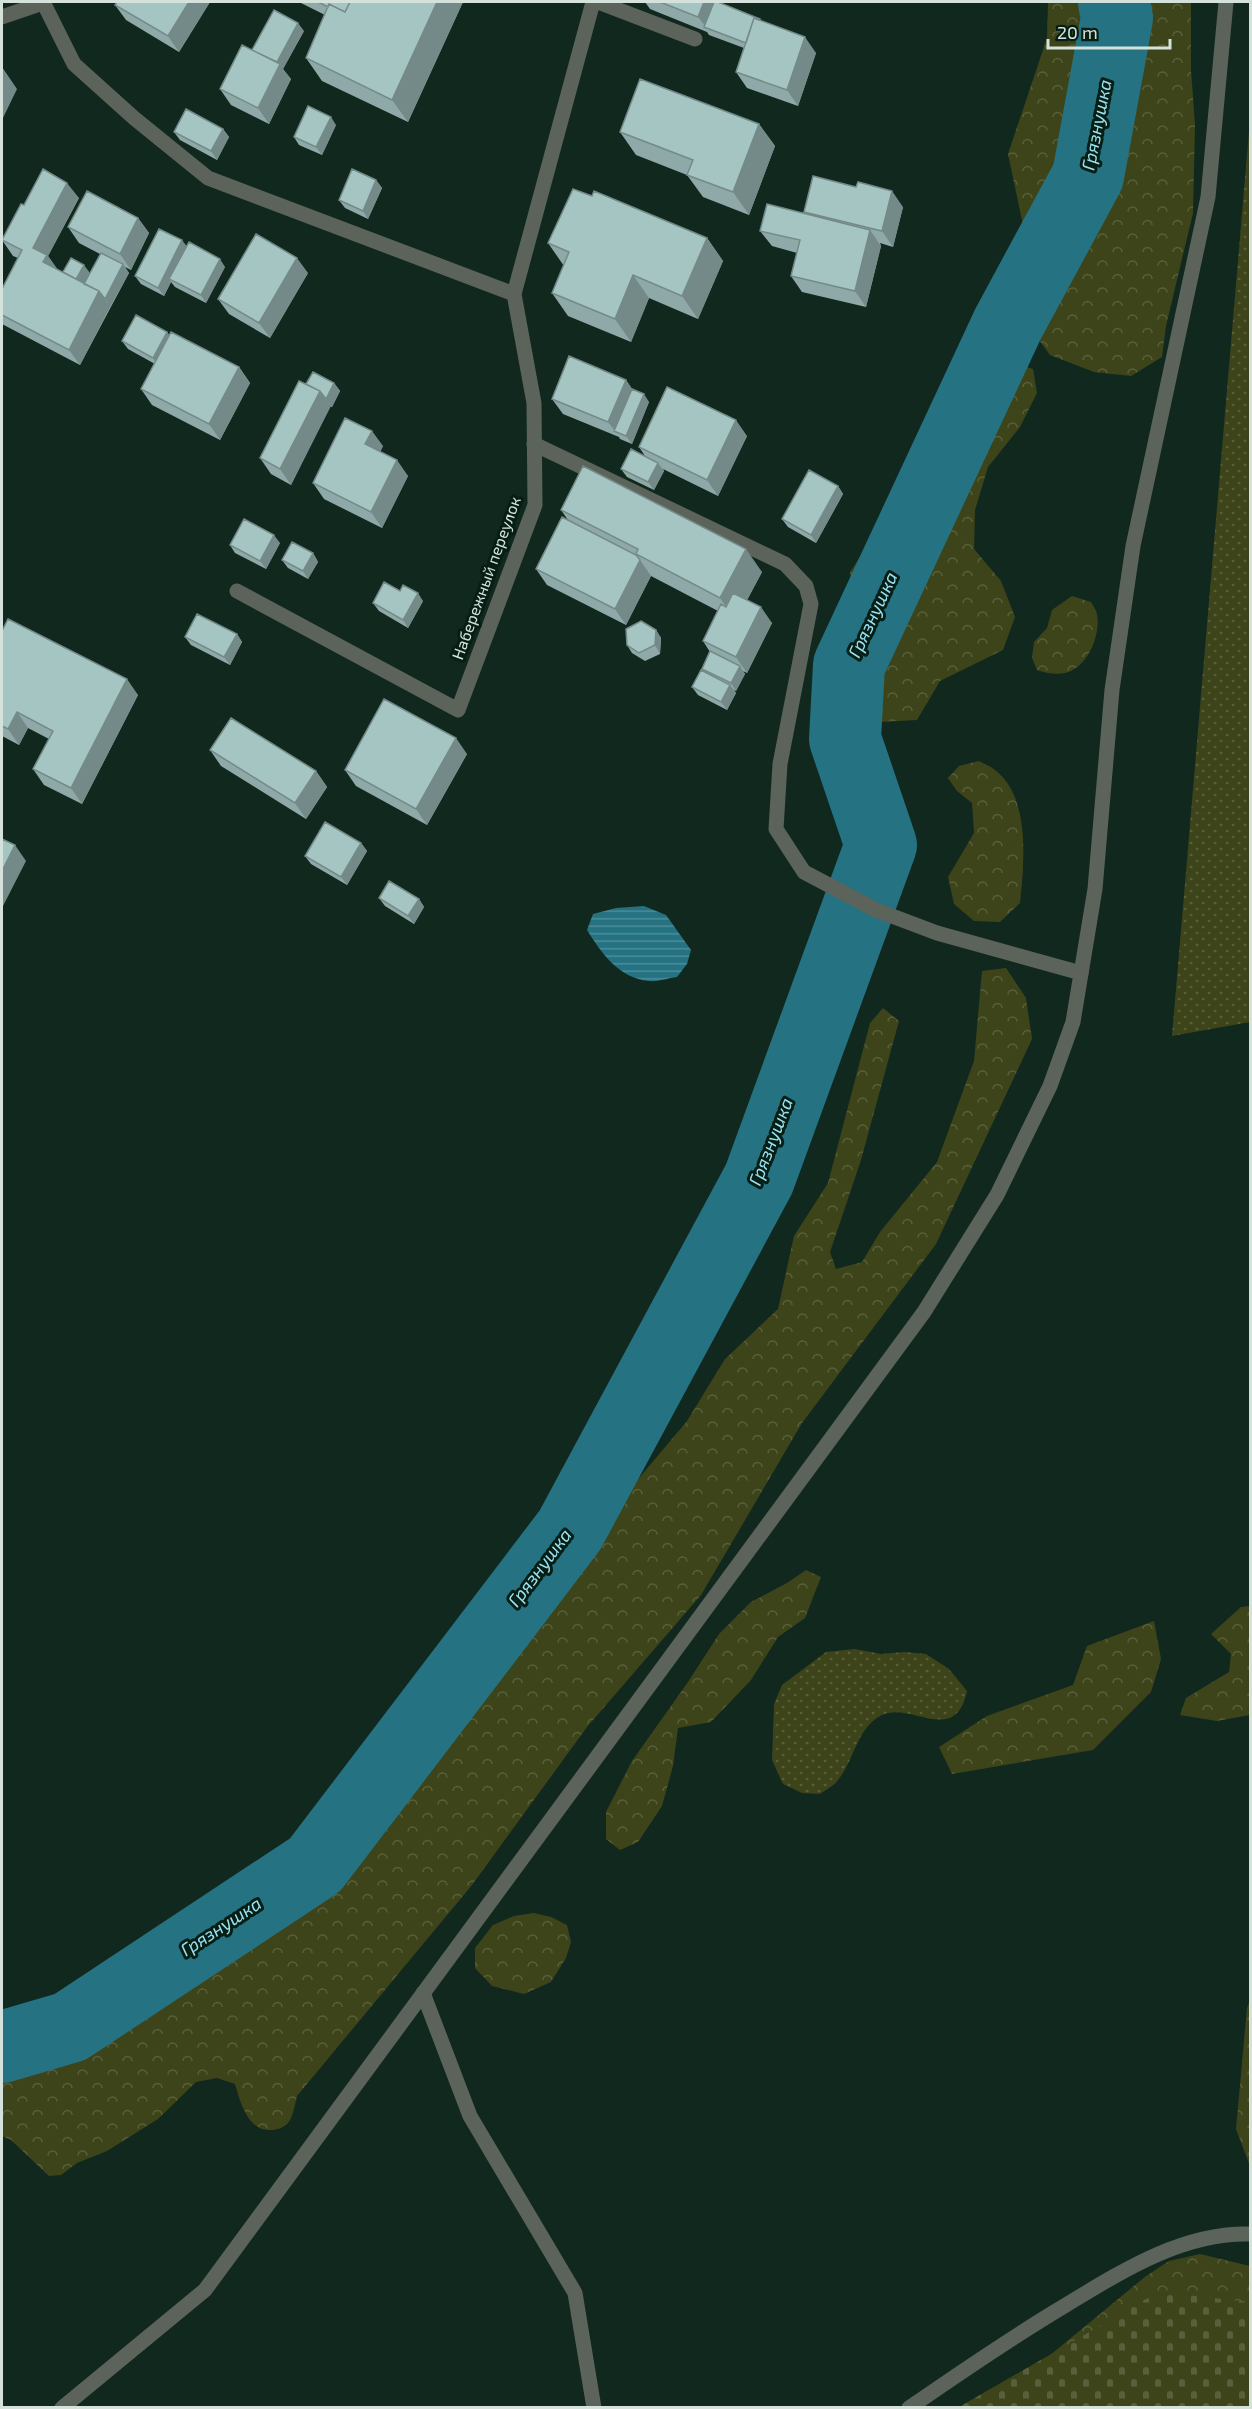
<svg xmlns="http://www.w3.org/2000/svg" width="1252" height="2409" font-family="'Exo 2',sans-serif">
	<style>
		.grass { fill: url(#grass-dots) }
		.forest { fill: url(#forest-crowns) }
		.cemetery { fill: url(#cemetery-stones) }
		.water { fill: url(#water-rules) }
		.lines { fill: none; stroke-linecap: round; stroke-linejoin: round }
		.river { stroke: #257282; stroke-width: 72 }
		.service { stroke: #5c635a; stroke-width: 15 }
		.minor { stroke: #5c635a; stroke-width: 15 }
		.wall { fill: #8ea9a8 }
		.shaded-wall { fill: #748a88 }
		.building { fill: #a5c5c3; stroke: #748a88; stroke-width: 1.5 }
		.labels { text-anchor: middle; stroke-width: 6; stroke-linejoin: round; paint-order: stroke }
		.street-label { font-size: 16px; fill: #d4e2db; stroke: #071e15 }
		.water-label { font-size: 18px; font-style: italic; fill: #9ae3f5; stroke: #071e15 }
	</style>
	<defs>
		<pattern id="grass-dots" width="8" height="8" patternUnits="userSpaceOnUse" patternTransform="scale(1.5)"><rect width="8" height="8" fill="#3e4419"/><path d="M2 2h.1M6 6h.1" fill="none" stroke="#595f3a" stroke-width="1.8" stroke-linecap="round"/></pattern>
		<pattern id="forest-crowns" width="20" height="18" patternUnits="userSpaceOnUse" patternTransform="scale(1.5)"><rect width="20" height="18" fill="#3e4419"/><path d="M2 6a3 3 0 1 1 6 0M12 15a3 3 0 1 1 6 0" fill="none" stroke="#595f3a"/></pattern>
		<pattern id="cemetery-stones" width="16" height="16" patternUnits="userSpaceOnUse" patternTransform="scale(1.5)"><rect width="16" height="16" fill="#3e4419"/><path d="M2 7V4a2 2 0 0 1 4 0v3zM10 15v-3a2 2 0 0 1 4 0v3z" fill="#595f3a"/></pattern>
		<pattern id="water-rules" width="6" height="5" patternUnits="userSpaceOnUse" patternTransform="scale(1.5)"><rect width="6" height="5" fill="#257282"/><path d="M0 2.5h6" fill="none" stroke="#4e8c99"/></pattern>
	</defs>
	<rect width="100%" height="100%" fill="#11281f"/>
	<path class="grass" d="M1250 120V1022L1172 1036Z
		M855 1649 881 1654 904 1652 926 1654 949 1669 967 1691C955 1747 911 1701 882 1715 857 1727 854 1761 838 1780 834 1786 825 1790 820 1794L802 1793 783 1784 772 1760 774 1704 782 1685 826 1652Z"/>
	<path class="forest" d="M1048 2H1191V70L1195 125 1193 213 1166 326 1162 357 1131 376 1094 372 1050 355 1028 325 1034 277 1008 154 1047 38Z
		M1000 359 1033 369 1037 393 1020 427 988 467 975 510 974 549 1001 581 1015 617 1003 650 940 681 917 720 860 723 836 704 835 662 859 634 850 572 860 557 884 552 912 533 921 470 942 404Z
		M1072 596 1091 602C1093 606 1097 611 1097 615 1101 635 1087 669 1065 673 1055 675 1046 673 1037 670L1032 658 1034 642 1047 628 1052 610Z
		M979 761C984 764 990 766 995 770 1031 797 1024 864 1020 903L1000 922 974 921 954 904 948 877 974 833 972 803 957 791 948 778 959 766Z
		M1006 968 1026 998 1032 1039 936 1244 802 1423 701 1595 587 1727 472 1885 297 2096C295 2104 293 2117 288 2123 283 2128 277 2130 270 2130 248 2131 240 2101 235 2084L217 2078 196 2082 158 2119 107 2151 77 2163 61 2175 49 2176 11 2140 2 2136V2058L111 2021 203 1964 305 1892 432 1764 629 1490 687 1421 725 1359 778 1309 794 1236 828 1183 870 1023 883 1008 899 1021 861 1160 830 1252 836 1269 862 1262 880 1232 937 1162 974 1061 982 971Z
		M806 1570 821 1577 805 1618 778 1637 751 1680 711 1722 678 1728 673 1766 662 1806 638 1842 620 1850 606 1839V1812L632 1761 688 1682 719 1634 751 1602 787 1583Z
		M1250 1606V1715L1217 1721 1180 1715 1186 1698 1229 1672 1231 1654 1211 1634 1241 1607Z
		M1154 1621 1161 1659 1151 1692 1093 1750 952 1774 939 1747 987 1716 1073 1685 1087 1646Z
		M534 1913 551 1917 567 1925 571 1942 566 1958 551 1982 524 1994 492 1986 475 1968V1948L493 1925 514 1916Z
		M1250 2000V2166L1236 2129 1247 2008Z
		M1200 2254 1250 2266V2407L986 2408 1146 2276 1169 2261Z"/>
	<path class="cemetery" d="M1159 2292 1250 2302V2407H959Z"/>
	<path class="water" d="M644 906 666 915 691 950 687 964 677 977C668 978 658 982 649 981 619 978 602 954 587 930L593 914 616 908Z"/>
	<g class="lines">
		<path class="river" d="M2 2047 70 2027 315 1865 570 1530 759 1179 881 845 845 739 849 665 1008 324 1088 176 1117 18 1114 2"/>
		<path class="service" d="M534 444 785 564 806 586 811 604 780 764 776 829 804 872 876 910 937 933 1081 973
			M423 1993 470 2116 575 2293 594 2408
			M909 2408C961 2372 1012 2337 1066 2305 1122 2271 1183 2232 1250 2234"/>
		<path class="minor" d="M43 2 74 64 134 118 208 178 514 294
			M598 2 695 39
			M2 17 43 3
			M237 591 458 710 535 505 534 403 514 294 593 2
			M62 2408 205 2290 924 1312 997 1195 1050 1086 1073 1022 1095 889 1112 690 1133 546 1208 197 1226 2"/>
	</g>
	<path class="wall" d="M210 2 179 52 126 20 115 5Z
		M299 2H463L408 122 322 81 306 58 325 15Z
		M645 2H722L721 3 761 21 816 53 798 106 747 88 736 72 744 48 709 35 707 32 650 9Z
		M304 31 283 69 291 79 269 124 231 105 220 89 252 50Z
		M759 124 775 146 749 215 703 197 687 175 636 155 620 132Z
		M336 125 322 155 299 145 294 137Z
		M223 129 229 137 217 160 180 140 174 132Z
		M376 180 382 188 368 219 345 208 339 200Z
		M79 198 48 256 58 270 63 272 90 273 84 283V284L100 254 79 243 68 227 138 218 149 233 131 270 125 267 129 273 80 365 2 324V289L18 258 13 256 2 240 24 205Z
		M903 207 893 247 880 243 881 246 866 307 802 292 791 276 797 253 772 246 760 231 806 214 804 212Z
		M707 238 723 261 698 319 649 298 631 342 568 316 552 293 564 266 548 243Z
		M186 247 225 267 206 303 175 287 171 282 164 296 141 284 135 276Z
		M308 273 270 338 229 314 218 299Z
		M167 332 169 335 239 367 250 383 220 440 152 405 141 389 155 364 128 349 122 341Z
		M626 380 632 389 649 402 632 444 620 439 619 437 563 414 552 399Z
		M334 383 340 391 332 407 330 406 291 485 271 474 260 458 306 384Z
		M747 436 718 496 663 469 664 471 654 490 627 477 621 469 645 456 639 447Z
		M383 446 380 452 408 476 382 528 324 499 313 483Z
		M838 486 843 494 816 543 788 527 782 519Z
		M561 510 762 572 747 600 772 623 747 673 743 671 745 674 736 691 734 690 736 693 727 710 698 695 692 687 703 671 702 669 710 652 703 641 718 611 651 576 626 625 547 585 536 569 568 520Z
		M280 543 266 569 235 553 230 545Z
		M313 553 318 562 308 579 288 568 282 560Z
		M423 601 408 628 379 611 373 603Z
		M656 630 661 638 660 654 645 661 632 653 627 645Z
		M2 631 138 695 82 804 44 785 33 769 49 739 28 728 19 745 2 736Z
		M237 634 242 642 230 665 191 645 185 637Z
		M210 750 316 771 327 787 306 819 221 766Z
		M467 754 427 825 356 786 345 770Z
		M361 843 367 851 347 885 311 864 305 856Z
		M379 898 419 899 424 907 414 924 385 906Z"/>
	<path class="shaded-wall" d="M189 2H210L179 52 168 36Z
		M437 2H463L408 122 392 100Z
		M704 2H722L711 29 706 27 698 17Z
		M298 23 304 31 283 69 291 79 269 124 258 108 275 66Z
		M805 37 816 53 798 106 787 90Z
		M2 67 17 89 2 120Z
		M331 117 336 125 322 155 316 147Z
		M759 124 775 146 749 215 733 192Z
		M223 129 229 137 217 160 211 151Z
		M376 180 382 188 368 219 363 211Z
		M67 183 79 198 48 256 58 271 54 278 33 248Z
		M892 191 903 207 893 247 882 231Z
		M138 218 149 233 131 270 120 254Z
		M870 230 881 246 866 307 855 291Z
		M707 238 723 261 698 319 682 296Z
		M182 240 188 248 169 279 171 282 164 296 158 288Z
		M297 258 308 273 270 338 259 323Z
		M220 259 225 267 206 303 201 295Z
		M123 264 129 273 110 307 105 299Z
		M84 265 90 273 80 290 74 282Z
		M633 275 649 298 631 342 615 319Z
		M99 291 110 307 80 365 69 350Z
		M167 332 173 340 158 366 153 358Z
		M239 367 250 383 220 440 209 424Z
		M626 380 637 396 615 431 608 422Z
		M334 383 340 391 332 407 326 399Z
		M320 391 331 406 291 485 280 469Z
		M644 394 649 402 632 444 626 436Z
		M736 420 747 436 718 496 707 480Z
		M372 431 383 446 376 460 365 444Z
		M397 460 408 476 382 528 371 512Z
		M658 463 664 471 654 490 648 482Z
		M838 486 843 494 816 543 811 535Z
		M274 535 280 543 266 569 260 561Z
		M746 549 762 572 736 621 720 598Z
		M313 553 318 562 308 579 303 571Z
		M640 560 651 576 626 625 615 609Z
		M418 593 423 601 408 628 403 620Z
		M761 607 772 623 747 673 736 657Z
		M656 630 661 638 660 654 655 645Z
		M237 634 242 642 230 665 224 657Z
		M740 666 745 674 736 691 731 683Z
		M127 679 138 695 82 804 71 788Z
		M730 685 736 693 727 710 721 702Z
		M17 712 28 728 19 745 8 729Z
		M456 738 467 754 427 825 416 809Z
		M316 771 327 787 306 819 295 803Z
		M361 843 367 851 347 885 341 877Z
		M15 845 26 861 2 908V871Z
		M419 899 424 907 414 924 408 916Z"/>
	<path class="building" d="M117 2H189L168 36 115 5Z
		M318 2H350L345 12 329 4 328 7Z
		M350 2H437L392 100 306 58 329 4 345 12Z
		M660 2H704L698 17Z
		M714 2H718L760 19 759 20 754 18 746 43 704 27Z
		M274 10 298 23 277 62 252 50Z
		M754 18 805 37 787 90 736 72Z
		M242 45 280 64 258 108 220 89Z
		M640 79 759 124 733 192 687 175 693 160 620 132Z
		M308 106 331 117 316 147 294 137Z
		M186 109 223 129 211 151 174 132Z
		M43 169 67 183 33 248 47 255 43 262 99 291 69 350 2 315V289L22 250 2 240 21 204 24 205Z
		M352 169 376 180 363 211 339 200Z
		M813 176 856 187 858 182 892 191 882 231 804 212Z
		M573 189 592 196 594 191 707 238 682 296 633 275 615 319 552 293 569 252 548 243Z
		M87 191 138 218 120 254 68 227Z
		M767 204 870 230 855 291 791 276 800 240 760 231Z
		M159 229 182 240 158 288 135 276Z
		M256 234 297 258 259 323 218 299Z
		M189 242 220 259 201 295 169 279Z
		M101 253 123 264 105 299 99 291 84 284Z
		M71 258 84 265 76 279 63 272Z
		M136 315 167 332 153 358 122 341Z
		M171 332 239 367 209 424 141 389Z
		M569 356 626 380 608 422 552 399Z
		M313 372 334 383 326 399 320 391 306 384Z
		M299 381 320 391 280 469 260 458Z
		M667 387 736 420 707 480 639 447Z
		M632 389 644 394 626 436 614 431Z
		M345 418 372 431 365 444 397 460 371 512 313 483Z
		M631 449 658 463 648 482 621 469Z
		M583 466 746 549 720 598 636 554 638 549 561 510Z
		M809 470 838 486 811 535 782 519Z
		M562 517 636 555 640 560 615 609 536 569Z
		M244 519 274 535 260 561 230 545Z
		M292 542 313 553 303 571 282 560Z
		M384 582 400 591 403 585 418 593 403 620 373 603Z
		M733 593 761 607 736 657 703 641 721 604 726 607Z
		M197 614 237 634 224 657 185 637Z
		M8 619 127 679 71 788 33 769 53 731 17 712 8 729 2 726V631Z
		M641 621 656 630 655 645 639 653 627 645 626 629Z
		M710 651 740 666 731 683 702 669Z
		M701 670 730 685 721 702 692 687Z
		M384 699 456 738 416 809 345 770Z
		M231 718 316 771 295 803 210 750Z
		M325 822 361 843 341 877 305 856Z
		M2 839 15 845 2 871Z
		M389 881 419 899 408 916 379 898Z"/>
	<g class="labels">
		<g class="street-label">
			<text transform="translate(486 578) rotate(-70)" y="6">Набережный переулок</text>
		</g>
		<g class="water-label">
			<text transform="translate(1097 125) rotate(-79)" y="6">Грязнушка</text>
			<text transform="translate(873 615) rotate(-65)" y="6">Грязнушка</text>
			<text transform="translate(771 1142) rotate(-69)" y="6">Грязнушка</text>
			<text transform="translate(540 1568) rotate(-53)" y="6">Грязнушка</text>
			<text transform="translate(221 1927) rotate(-33)" y="6">Грязнушка</text>
		</g>
	</g>
	<rect width="1252" height="2409" fill="none" stroke="#d4e2db" stroke-width="6"/>
	<path d="M1048 39v9h122v-9" fill="none" stroke="#d4e2db" stroke-width="3"/>
	<text x="1057" y="39" font-size="18" fill="#d4e2db" stroke="#071e15" stroke-width="4.5" paint-order="stroke">20 m</text>
</svg>
